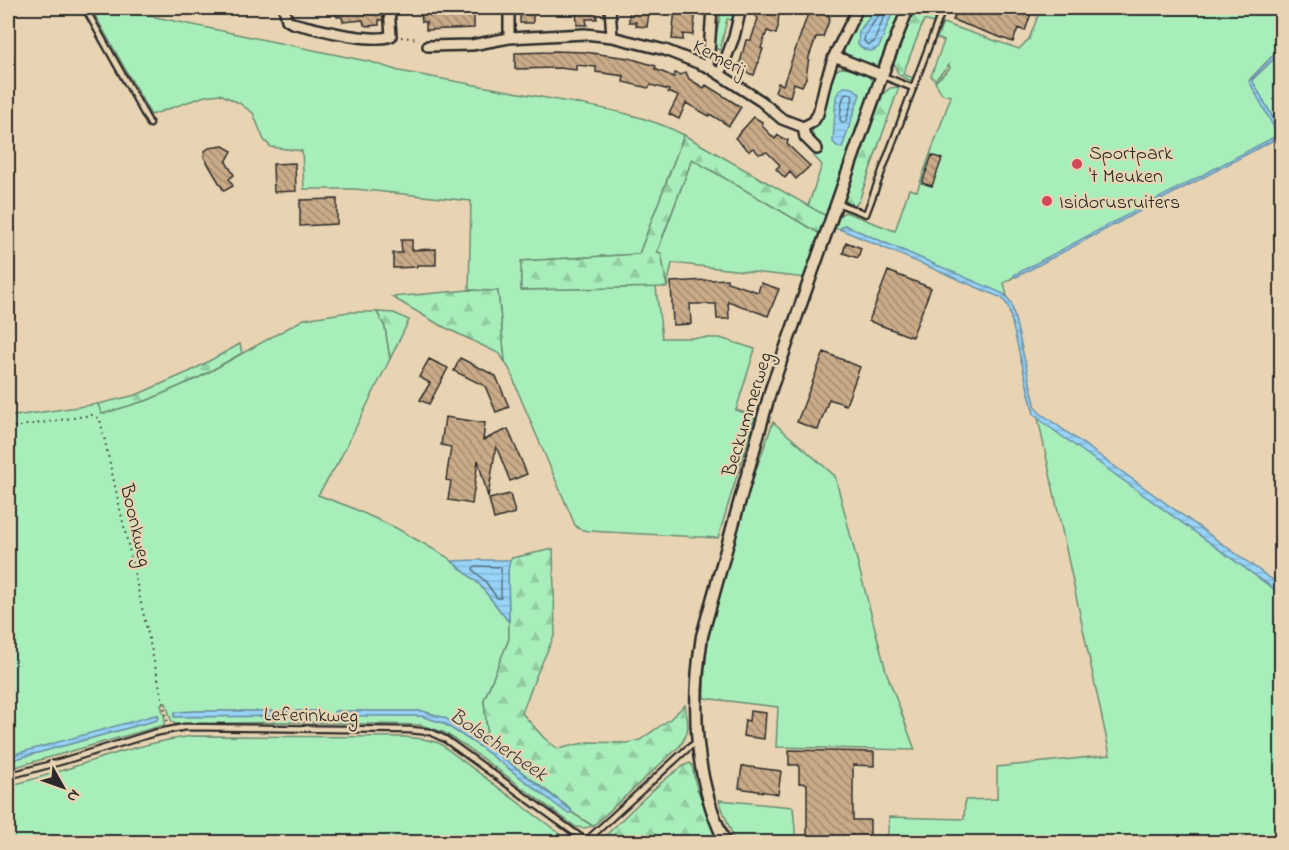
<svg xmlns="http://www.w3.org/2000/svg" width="1289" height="850" font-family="'Indie Flower',sans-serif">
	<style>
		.grass { fill: #a8eebb; stroke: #6a8c73; stroke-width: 1.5; fill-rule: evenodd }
		.forest { fill: url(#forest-firs); stroke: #6a8c73; stroke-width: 1.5 }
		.park { fill: url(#park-crowns); stroke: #6a8c73; stroke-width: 1.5 }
		.water { fill: url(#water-rules); stroke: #6c90a6; stroke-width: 1.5 }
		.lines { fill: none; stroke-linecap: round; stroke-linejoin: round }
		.shore { stroke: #576f7d; stroke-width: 1.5 }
		.building { fill: url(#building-back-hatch); stroke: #2b2b2b; stroke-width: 1.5 }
		.service-casing { stroke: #2b2b2b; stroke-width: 9 }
		.minor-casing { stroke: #2b2b2b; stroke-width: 14 }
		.tertiary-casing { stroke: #2b2b2b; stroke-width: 15 }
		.path { stroke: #2b2b2b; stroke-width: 2; stroke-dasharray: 1.5 4.5; stroke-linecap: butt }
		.service { stroke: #e8d4b2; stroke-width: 4.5 }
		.minor { stroke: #e8d4b2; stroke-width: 9 }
		.tertiary { stroke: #e8d4b2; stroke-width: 10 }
		.poi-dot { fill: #d1495b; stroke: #e8d4b2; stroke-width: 2 }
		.labels { text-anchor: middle; stroke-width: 4.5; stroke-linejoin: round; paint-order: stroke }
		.street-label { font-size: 20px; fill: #2b2b2b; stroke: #e8d4b2 }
		.poi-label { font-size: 20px; fill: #2b2b2b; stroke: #e8d4b2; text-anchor: start }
		.water-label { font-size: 21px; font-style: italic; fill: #3b444a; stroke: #e8d4b2 }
	</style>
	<defs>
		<pattern id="forest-firs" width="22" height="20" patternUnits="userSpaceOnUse" patternTransform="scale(1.5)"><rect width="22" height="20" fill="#a8eebb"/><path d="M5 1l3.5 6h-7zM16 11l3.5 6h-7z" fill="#91cca1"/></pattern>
		<pattern id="park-crowns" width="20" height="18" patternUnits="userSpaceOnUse" patternTransform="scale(1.5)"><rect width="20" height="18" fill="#a8eebb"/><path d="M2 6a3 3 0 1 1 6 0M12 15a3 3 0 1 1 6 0" fill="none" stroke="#91cca1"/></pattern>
		<pattern id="water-rules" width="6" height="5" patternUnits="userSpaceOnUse" patternTransform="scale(1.5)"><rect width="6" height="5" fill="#98d4f8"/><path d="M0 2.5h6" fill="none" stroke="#83b6d5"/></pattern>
		<pattern id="building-back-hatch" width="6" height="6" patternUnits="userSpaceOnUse" patternTransform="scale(1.5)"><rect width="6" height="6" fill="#caab88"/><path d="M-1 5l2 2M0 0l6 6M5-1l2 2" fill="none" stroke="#a48b6f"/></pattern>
	</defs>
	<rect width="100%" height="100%" fill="#e8d4b2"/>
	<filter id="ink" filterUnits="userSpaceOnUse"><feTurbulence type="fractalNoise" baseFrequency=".0167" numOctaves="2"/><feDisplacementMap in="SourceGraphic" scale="12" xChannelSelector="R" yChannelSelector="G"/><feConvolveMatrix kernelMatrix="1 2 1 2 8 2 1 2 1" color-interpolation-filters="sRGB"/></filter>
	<g filter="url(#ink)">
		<path class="grass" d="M91 8H112L371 62 399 71C450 80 501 90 552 99 596 107 644 114 684 135L639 254 522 261 521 290 656 287 662 338H720L755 349 736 410 755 416 718 538 588 531 579 529 575 525 518 392 511 372 505 362 498 292 469 290 471 201 355 189H304L302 151 271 147 264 140 253 113 239 103 220 94 205 96 151 115Z
			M863 8H876L859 32 888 24 894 8H901L880 65C871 66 865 64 857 61 825 50 859 26 863 8Z
			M1041 8H1281V47L1250 79 1281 134 1015 276 1004 283 1007 296 844 225 841 228 842 230 835 228 840 215 845 212 895 231 909 189 917 191 951 96 942 94 935 82 950 68 949 65 935 80 931 76 944 41 937 38 943 23 1019 49 1029 39Z
			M1281 52V132L1252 80Z
			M840 68C853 68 865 72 874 82L828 217 808 206 822 165 814 156 823 149C819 145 813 140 812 133 812 125 822 120 824 112 827 99 825 75 840 68Z
			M692 159 822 235 807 278 672 263 667 287 661 253H657Z
			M349 312H377L385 327 390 359 338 463 318 495 350 507 396 528 447 557 480 585 509 622V639L484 700 487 730 482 742C463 728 445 716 422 711H336L334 714 421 716 443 723 479 746 567 812H571L593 826 584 828 576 827 464 745 443 732 421 725 285 722 175 724 171 720 166 703 161 705 165 719 164 725 8 769V761L157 720 158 715 8 756V417L98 404 102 413 148 400 200 377 304 319ZM200 711H316L317 716H174L175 712Z
			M1038 418 1281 594V842H887L889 817 964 819 965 800 997 799V767L1110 755Z
			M773 422 835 476 886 671 915 750 776 747 778 707 704 698C703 605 743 509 773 422Z
			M193 736 405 737 423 739 439 743 559 833 566 842H8V786C70 771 129 744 193 736Z
			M719 800 793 807 796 842H735Z"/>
		<path class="forest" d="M914 9 935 16 933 23 924 20 903 74 913 78 911 81 898 74 894 63Z
			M899 87 859 201 855 205 848 204 845 199 883 94 890 88Z
			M684 135 828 217 822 235 692 159 657 252 661 253 667 287 521 290V261L639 254Z
			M469 290 498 291 505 362 500 354 438 324 392 297Z
			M377 312 394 313 409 320 390 359 385 327Z
			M240 344 242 353 200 377 148 400 102 414 98 404 136 395 191 371Z
			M553 549 555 634 536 676 522 713 544 738 558 749 588 742 627 743 640 740 670 719 685 705C688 722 691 731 680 746L593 826 571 812V809L482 742 487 730 484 700 509 639 508 563 512 558Z
			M690 763 692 765 696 785 718 842H616L609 837H604C621 821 671 769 690 763Z"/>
		<path class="park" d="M722 8H736L733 20 727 19 720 50 713 48Z"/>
		<path class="water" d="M876 8H894L880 45C873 54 865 52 858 44L859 32Z
			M1281 47V52L1252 80 1281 132V136L1016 277 1014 275 1278 135 1249 81Z
			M844 87 853 88 860 94 842 148 838 147 833 142 836 97 839 91Z
			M844 225 1004 294 1011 302 1036 408 1039 412 1281 586V594L1045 424 1034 414 1008 306 1002 298 842 230 840 229Z
			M480 560H510L508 571 509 622 480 585 452 561Z
			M200 711H317L318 714 317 716 174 717 175 712Z
			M335 711H422L445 718 482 742 572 811 570 813H567L479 746 443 723 421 716H335L334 712Z
			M155 715 159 716 157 720 8 761V756Z"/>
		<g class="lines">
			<path class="shore" d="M880 13 885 14 874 42 868 45 864 41 865 35Z
				M846 93 851 94 853 97 846 121 843 123 840 120C841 112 840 100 846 93Z
				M476 566 501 567V598H497L485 581 474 571 473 568Z"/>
		</g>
		<path class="building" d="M336 8H382L383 20H379V25L367 26 364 25 363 20 343 22 342 17H337Z
			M420 8H433V10H439V15H457L458 8H474V28L426 30V22H422Z
			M520 8H533V23H520Z
			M576 8H596L597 19H586L587 25H577Z
			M630 8H643V12H649L647 27 636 26V22H629Z
			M675 8 696 9 693 35 683 34V40L672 39Z
			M758 8H779L778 27 776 34 767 31 761 48 763 49 754 75 738 70 746 40H751L758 18 755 16Z
			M810 8H819L818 12 828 15 830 18 823 37H816L809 57 806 78 802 86 794 83 790 97 775 92 778 83 783 85Z
			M958 8H1033L1025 31 1018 28 1013 42 953 20Z
			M553 51 584 52 629 58 656 66 655 69 674 77 675 73 681 75 686 72 689 79 704 88 706 85 741 107 729 126 710 114 709 116 686 103 679 119 669 114 678 96 668 92 669 90 651 85 648 88 623 82 624 76 596 72V67L576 65V70L559 68 515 69V53L551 52Z
			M754 117 762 122V126L775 139 778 135 784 140H788L787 144 810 166 796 179 790 172 785 178 776 169 780 165 767 152 759 154 753 148 749 151 735 138Z
			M223 146 232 151 226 162 234 175 229 179 233 186 224 191 204 157 205 151 209 148Z
			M932 155 942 159 932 186 922 183Z
			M295 163 296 191 274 192 273 164Z
			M337 199V224L300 226V200Z
			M401 240H412V250L436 249V265H417V267L393 268V253H402Z
			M846 242 861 248 858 258 843 253Z
			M888 271 931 288 912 337 869 321Z
			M727 279V282L758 292 761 283 779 289 768 316 728 301 729 319H717L716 304H690L691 324 673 325 671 282Z
			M824 352 860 367 846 405 829 399 818 430 797 422Z
			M460 358 496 376 509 407 496 412 485 386 454 371Z
			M429 359 448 368 429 404 420 400 430 383 419 377Z
			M445 417 485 423 483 440 508 429 527 474 510 481 496 446 488 497 478 460 472 504 448 500 451 481 446 480 451 447 441 445Z
			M510 494 515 513 494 519 489 499Z
			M750 711 766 713 764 739 743 736 745 720 749 721Z
			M789 750 874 752V766L853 765V820H870V843H807V784L799 783V765H789Z
			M742 766 781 771 778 794 739 788Z"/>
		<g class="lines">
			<g class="service-casing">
				<path id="service" d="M85 8 150 124
					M883 76 913 88
					M837 203 866 214 943 8
					M8 776 63 761 154 733 185 727 410 730 430 732 445 739 586 841 687 749 697 742"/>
			</g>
			<g class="minor-casing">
				<path id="minor" d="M284 8 287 20 292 23C315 28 371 44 391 36L389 8
					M610 8 612 37
					M509 38 585 34 612 37 665 50 708 67 761 101 782 119 803 127 813 122 818 114 826 80 834 56 858 8
					M428 46 472 45 509 38V8
					M834 56 882 75
					M708 67 712 8
					M720 74 734 37 741 8
					M803 127 805 137 817 149"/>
			</g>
			<g class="tertiary-casing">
				<path id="tertiary" d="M725 842C694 778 691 706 702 636L771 389 882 75 908 8"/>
			</g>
			<path class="path" d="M401 37 419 39
				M8 428 92 415 100 419 168 724"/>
			<use href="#service" class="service"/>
			<use href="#minor" class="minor"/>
			<use href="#tertiary" class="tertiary"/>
		</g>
	</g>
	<g class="poi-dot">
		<circle cx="1077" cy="164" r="6"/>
		<circle cx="1047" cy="201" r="6"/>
	</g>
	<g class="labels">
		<g class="street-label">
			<text transform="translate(720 57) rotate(28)" y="7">Kemerij</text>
			<text transform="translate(746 414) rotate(-73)" y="7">Beckummerweg</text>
			<text transform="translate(137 525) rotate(77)" y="7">Boonkweg</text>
			<text transform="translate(311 714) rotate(1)" y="7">Leferinkweg</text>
		</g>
		<g class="poi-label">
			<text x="1089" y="159">Sportpark<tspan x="1089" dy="23">'t Meuken</tspan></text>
			<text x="1059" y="208">Isidorusruiters</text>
		</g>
		<g class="water-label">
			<text transform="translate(499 744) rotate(34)" y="7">Bolscherbeek</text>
		</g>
	</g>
	<rect width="1289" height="850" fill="none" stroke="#e8d4b2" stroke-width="30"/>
	<rect x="15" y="15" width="1259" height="820" fill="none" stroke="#2b2b2b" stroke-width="2" filter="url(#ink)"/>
	<g transform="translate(63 787) rotate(130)" stroke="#e8d4b2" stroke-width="4.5" paint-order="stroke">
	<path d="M0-4.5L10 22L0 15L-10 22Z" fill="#2b2b2b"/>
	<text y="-9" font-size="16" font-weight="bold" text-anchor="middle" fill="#2b2b2b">N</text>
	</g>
</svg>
